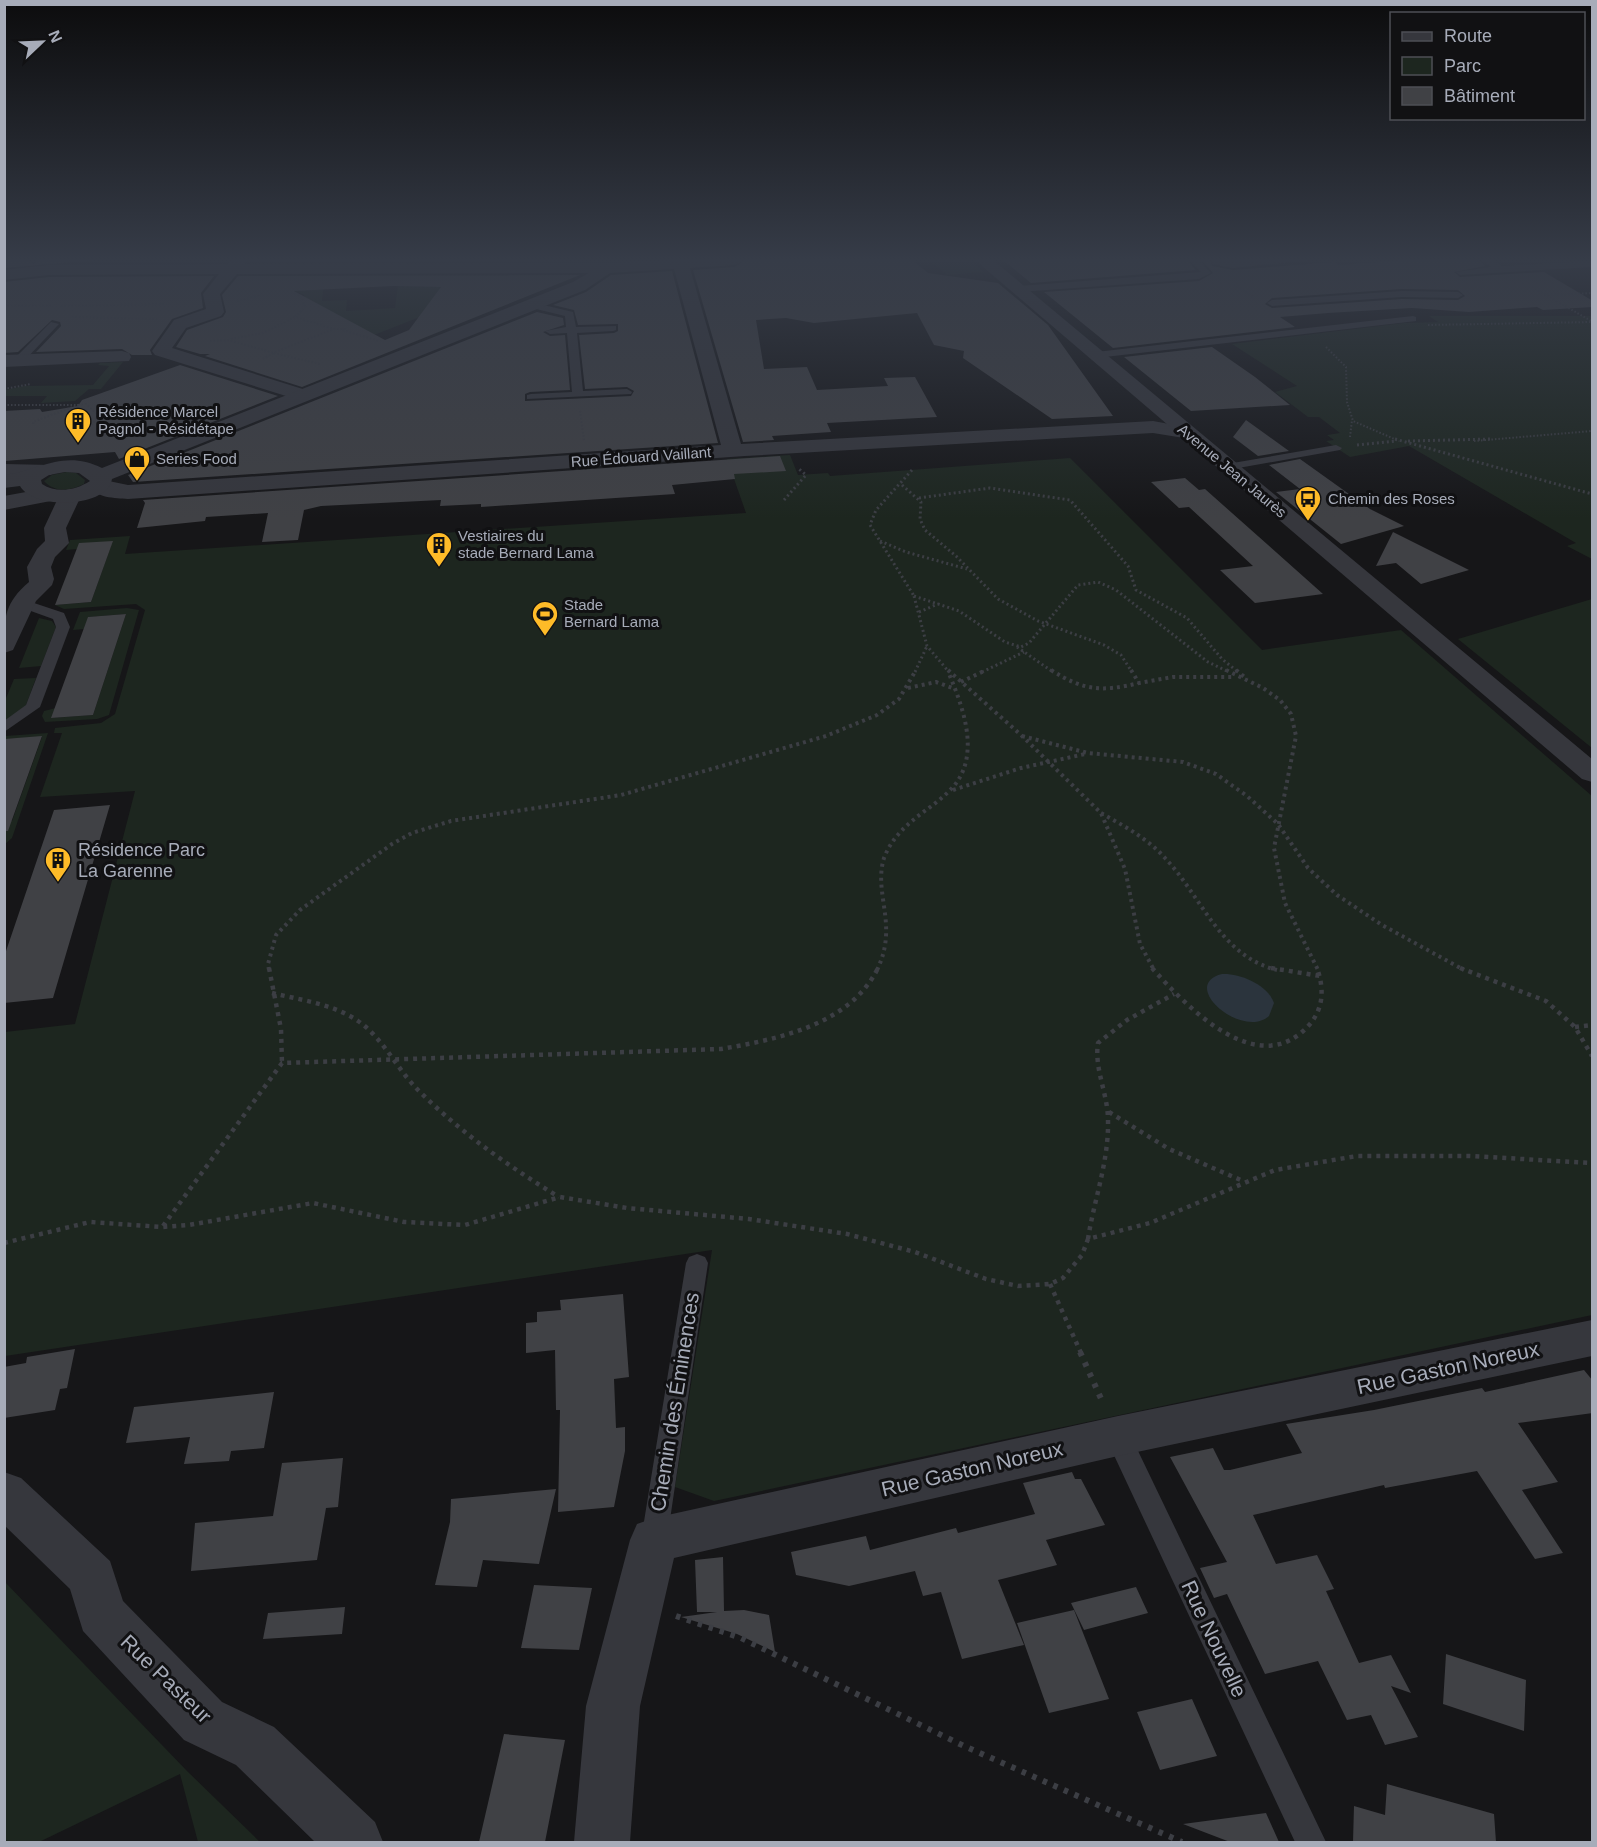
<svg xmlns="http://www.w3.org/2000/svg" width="1597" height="1847" font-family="Helvetica,sans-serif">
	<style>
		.built { fill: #222225 }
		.green { fill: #1d261f }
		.water { fill: #2b343d }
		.building { fill: #404145; fill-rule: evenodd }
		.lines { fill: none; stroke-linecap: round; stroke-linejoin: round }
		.path-far4 { stroke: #3c3e44; stroke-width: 2; stroke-dasharray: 1.5 2; stroke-linecap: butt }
		.path-far3 { stroke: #3c3e44; stroke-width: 3; stroke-dasharray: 2 3; stroke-linecap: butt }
		.path-far2 { stroke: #3c3e44; stroke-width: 4; stroke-dasharray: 3 4; stroke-linecap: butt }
		.path-far1 { stroke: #3c3e44; stroke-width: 4.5; stroke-dasharray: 4 5; stroke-linecap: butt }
		.path { stroke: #3c3e44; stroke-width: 6; stroke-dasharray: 4.5 7; stroke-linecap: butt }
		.service { fill: #36373d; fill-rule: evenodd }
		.minor { fill: #36373d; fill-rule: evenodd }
		.tertiary { fill: #36373d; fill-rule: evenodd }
		.labels { text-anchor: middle; stroke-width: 6; stroke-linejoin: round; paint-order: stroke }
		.far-poi-label { font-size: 15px; fill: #a7acb9; stroke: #111113; text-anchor: start }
		.far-street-label { font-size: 15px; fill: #a7acb9; stroke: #111113 }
		.poi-label { font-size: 18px; fill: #a7acb9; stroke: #111113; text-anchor: start }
		.near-street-label { font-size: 21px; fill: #a7acb9; stroke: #111113 }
	</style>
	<rect width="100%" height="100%" fill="#161618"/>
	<path class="built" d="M252 260H412L405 264 253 265 250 263Z"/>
	<path class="green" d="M929 260H970L984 272 947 275Z
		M324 284 322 301 347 300 346 311 395 308 398 286 441 287 430 313 369 337 308 307 304 295 292 290Z
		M1429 316H1592V559L1567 546 1576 543 1409 446 1350 457 1326 441 1334 440 1327 435 1340 433 1319 417H1308L1275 392 1297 386 1232 344 1404 323 1438 322Z
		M123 362 101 389H89L75 401 41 403 47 396H5V390L24 386 93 385 109 366 98 365 100 363Z
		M790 455 798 475 828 473 830 476 1070 458 1262 650 1401 630 1592 796V1315L714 1501 675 1487 712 1250 5 1356V1032L75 1024 135 791 40 797 62 733H54L55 728 101 723 115 714 145 610 136 604 64 609 55 605 91 602 111 546 66 550 70 540 130 536 125 554 746 513 727 459Z
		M67 472 76 473 85 480 84 484C70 491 55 493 44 481L52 475Z
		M1592 599V748L1458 639Z
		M127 608 139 610 109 715 97 719 45 722 42 716 44 711 56 708 52 718 93 715 126 614 89 617 84 629 73 630 80 612Z
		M39 618 52 621 56 627 41 666 19 668Z
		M36 678 25 708 5 723 4 703 14 679Z
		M48 733 12 838 5 844V821H12L42 737 5 739V736Z
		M4 1581 187 1771 260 1842H198L180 1774 39 1842H5Z"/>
	<path class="water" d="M1222 974C1240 973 1268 985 1274 1003L1269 1016C1242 1040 1178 985 1222 974Z"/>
	<path class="building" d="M4 260H25L34 264 38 260H96L4 268Z
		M250 260H614L250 262Z
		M745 260H912L928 273 998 283 1048 325 1113 416 1052 419 963 358 964 351 934 345 917 313 814 323 786 318 756 320 764 369 807 367 817 390 888 386 884 378 915 377 937 417 827 423 831 432 772 436 774 440 743 442 693 270 735 267Z
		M1003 260H1187L1196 270 1031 283Z
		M1202 260H1210L1212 266 1233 270 1335 262 1339 265 1406 260H1479L1485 266 1454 272 1460 277 1544 272 1593 301V307L1543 310 1537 307 1469 312 1412 308 1328 313 1280 317 1295 327 1113 348 1044 292 1199 281 1213 273ZM1402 289 1458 290 1465 296 1458 300 1402 299 1272 308 1265 304 1272 298Z
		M672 271 718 443 133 482 128 475 537 312 563 318 564 325 543 332 550 336 565 335 570 390 530 392 525 394V401L631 396 634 391 627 387 585 389 579 335 614 333 618 331V324L578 325 574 310 553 305 586 292 611 275Z
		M580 275 302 387 205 356 210 354H200L176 347 187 330 223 317 226 312 222 295 238 276ZM393 286 441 287 409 330 385 340 294 291Z
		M214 276 201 293 203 308 172 319 150 350 152 355H132L122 349 36 352 61 326 60 322 52 320 18 352 4 353V282L49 277Z
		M1212 347 1255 377 1290 405 1191 411 1124 357Z
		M180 365 278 396 119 459 115 452 5 461 4 411 40 409 42 412 78 406 82 400Z
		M1246 420 1289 451 1258 456 1233 437Z
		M780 456 786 471 734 474 735 479 672 485 675 494 481 507V504L440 506 441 500 321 506 304 510 298 540 262 542 268 513 206 517 205 521 137 528 145 503 143 500Z
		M1300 459 1370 509 1404 526 1341 544 1276 492 1300 489 1269 465Z
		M1185 478 1199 490 1205 489 1323 594 1255 603 1220 570 1253 566 1189 507 1179 508 1151 482Z
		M1393 532 1469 570 1421 584 1396 563 1376 566Z
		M113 541 91 602 55 605 79 543Z
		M126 614 93 715 51 718 88 617Z
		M42 736 8 831H4V739Z
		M110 805 53 998 4 1003V957L54 810Z
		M623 1294 629 1377 614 1379 616 1428 625 1427V1451L614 1507 558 1512 560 1410H556L555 1350 526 1353V1323L537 1322V1312L561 1310 560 1300Z
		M75 1349 67 1388 60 1389 55 1410 4 1418V1367L26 1363 27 1357Z
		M1584 1370 1593 1381V1413L1518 1423 1558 1482 1522 1490 1563 1553 1535 1559 1477 1471 1385 1488 1384 1485 1253 1515 1276 1564 1317 1555 1334 1589 1326 1591 1359 1663 1391 1655 1411 1693 1391 1686 1418 1737 1385 1745 1371 1715 1347 1720 1318 1661 1265 1674 1227 1594 1214 1598 1200 1568 1227 1562 1170 1457 1213 1448 1224 1470H1230L1302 1453 1286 1424 1374 1410 1482 1388 1485 1392Z
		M274 1392 264 1448 231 1451 229 1461 184 1464 190 1437 126 1443 134 1407Z
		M343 1458 338 1507 326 1508 317 1560 191 1571 195 1523 273 1516 282 1463Z
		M1072 1472 1075 1479H1081L1105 1525 1046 1540 1057 1565 998 1580 1024 1645 962 1659 941 1592 923 1596 915 1571 849 1586 796 1575 791 1552 866 1536 870 1550 956 1528 958 1533 1035 1514 1023 1483Z
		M556 1489 539 1564 483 1560 477 1587 435 1585 450 1522 451 1499Z
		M723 1557 724 1611 744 1610 769 1615 775 1652 737 1634 681 1617 717 1612H697L695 1560Z
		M534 1585 592 1588 579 1650 521 1648Z
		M1136 1587 1148 1613 1084 1630 1071 1603Z
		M345 1607 342 1634 263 1639 268 1613Z
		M1074 1610 1109 1699 1049 1713 1017 1623Z
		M1446 1654 1526 1680 1524 1731 1443 1704Z
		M1192 1699 1217 1756 1160 1770 1137 1712Z
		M504 1734 565 1740 545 1842H479Z
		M1387 1784 1494 1814 1496 1842H1353L1354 1806 1385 1815Z
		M1266 1813 1279 1842H1230L1183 1824Z"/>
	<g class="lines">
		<path class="path-far4" d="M1234 284 1253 297
			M1532 287 1591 321
			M291 292 301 296 305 307 295 317 334 329H346L342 330 380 341
			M1547 295 1592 293
			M237 301 261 295
			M4 306H53
			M61 306 167 304
			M72 317 157 319
			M1428 325 1592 322
			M231 339 263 333 295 317
			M210 341 228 340 274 353 262 359
			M1326 347 1346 367 1347 402 1353 421 1399 441
			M275 352 334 329
			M274 353 320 364
			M4 389 31 384
			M4 405H78L33 422 34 425
			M78 405 86 404 98 415 92 425
			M580 411 584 440
			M1350 437 1352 420
			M1474 441 1592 431"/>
		<path class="path-far3" d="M1395 439 1592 494
			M1408 441 1492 439
			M1357 445 1397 441
			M912 470 876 510 870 525 914 596
			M902 485 921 502 920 519 925 530 956 556 998 599 1038 621 1104 645 1121 655 1132 672
			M919 498 990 488 1070 500 1128 566 1136 590 1187 618 1222 659 1238 672
			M784 500 806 475 799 469
			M880 541 906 552 967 569
			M914 596 959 611 1005 642 1021 647 1029 643 1078 585 1098 582 1116 590 1208 662 1229 672
			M914 596 927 646 949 672
			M919 612 938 604
			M1017 647 1053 672
			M915 672 927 646
			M982 672 1024 652"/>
		<path class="path-far2" d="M948 670 1021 735 1101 813 1125 869 1140 944 1154 970
			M1051 670C1084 691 1102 692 1139 683
			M1131 670 1139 683 1173 677H1235
			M1226 670 1263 688 1280 700 1291 714 1296 736 1274 848 1285 903 1318 970
			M1236 670 1247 679
			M961 682 986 670
			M908 688 936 682 955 689
			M1022 736 1088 753 1183 762 1216 774 1247 796 1278 824 1308 868 1337 895 1382 925 1464 970
			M953 790 1021 768 1085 754
			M1101 813C1124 826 1147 838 1165 858 1202 897 1220 956 1277 970
			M269 970 268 964 276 935 300 910 392 844 412 833 451 821 621 795 826 736 877 715 899 699 916 670
			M877 970C899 925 873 894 884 858 891 839 906 825 922 813 933 805 944 797 953 787 981 755 963 707 949 674"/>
		<path class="path-far1" d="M269 968 281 1029 282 1063
			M1152 968C1187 1007 1259 1083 1310 1024 1324 1007 1324 988 1317 968
			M1271 968 1320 976
			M1460 968 1546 1001 1575 1027 1592 1056
			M272 993C301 1000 333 1004 358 1021 383 1038 397 1069 418 1090 460 1132 508 1166 559 1197
			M1575 1027 1592 1025
			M1109 1112 1169 1149 1243 1181
			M163 1226 282 1063 721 1049C778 1039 850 1025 878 968
			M1088 1239C1094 1200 1109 1161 1108 1120 1108 1094 1094 1069 1098 1043L1127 1020 1174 994
			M4 1243 90 1222 162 1227 189 1225 313 1203 404 1222 465 1225 560 1197 627 1208 749 1219 847 1234 915 1252 986 1279 1018 1286 1050 1284 1063 1278 1082 1255 1088 1239 1150 1223 1275 1170 1357 1156H1470L1592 1163
			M1050 1284 1081 1353"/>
		<path class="path" d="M1080 1352 1103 1403
			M676 1616 741 1638 964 1746 1182 1842"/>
		<path class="service" d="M1189 260H1199L1211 273 1199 279 1019 292 1014 289 1019 286 1201 272Z
			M1212 260H1312L1233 268 1212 264Z
			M1481 260H1492L1502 266 1592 261V267L1460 275 1456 272 1491 267Z
			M1402 291 1458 292 1463 295 1458 298 1402 297 1272 306 1267 303 1272 300Z
			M531 302 573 312 576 327 616 326V330L613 331 577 333 583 391 627 389 632 392 631 394 527 399V395L531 394 572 392 567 333 550 334 545 331 566 327 565 316 528 307 526 305Z
			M1413 316 1416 317V321L1096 358 1091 355 1096 352Z
			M51 322 59 324 24 361H16V357Z
			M1336 445 1342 448 1340 450 1227 470 1221 467 1227 464Z
			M22 599 64 613 70 627 40 707 4 732V721L26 705 56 627 53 619 17 606 15 603Z
			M697 1254 705 1257 708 1263 667 1540 663 1549 654 1552 645 1549 641 1540 686 1263 689 1257Z
			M1118 1425 1127 1428 1326 1842H1295L1105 1436 1109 1428Z"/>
		<path class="minor" d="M231 260H248L245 264 606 263 614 268 606 273 237 274 220 294 224 312 221 316 186 328 172 348 309 391 312 395 302 401 155 355 152 351 174 320 206 309 203 294 219 274 49 275 4 280V270L49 265 228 264Z
			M680 260 689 265 741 444 1153 421 1191 428 1194 432 1191 436 1184 438 1153 433 745 456 128 499C115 498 96 498 88 486L91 481 99 479 128 485 721 445 673 265Z
			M122 351 129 353 131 357 129 361 4 367V355Z
			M4 464 51 465 54 470 51 475 4 476Z
			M48 488 56 490 59 495 56 500 4 510V496Z
			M70 489 78 491 81 496 66 528 69 543 55 557 51 567 54 579 52 585 36 601 13 650 4 653C4 620 3 604 29 582L27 567 37 549 45 541 44 528 59 496 62 491Z
			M1592 1320V1356L1118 1456 674 1558 640 1706 630 1842H574L586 1706 630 1540 637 1524 654 1518 1118 1416Z
			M4 1472 21 1478 110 1561 123 1601 222 1702 274 1727 375 1822 383 1842H315L236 1765 184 1740 83 1631 70 1589 4 1525Z"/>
		<path class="tertiary" d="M679 260H743L735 265 610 273 585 290 112 479C108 508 33 510 20 486L4 488V475C41 470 64 449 102 468L573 282 606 263ZM65 472 79 473 90 481C76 490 57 494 42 484L41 480 49 475Z
			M975 260H993L1592 759V782L1582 779Z"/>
	</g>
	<linearGradient id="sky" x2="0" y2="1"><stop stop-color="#0c0c0d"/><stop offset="0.5" stop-color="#363c48"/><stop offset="1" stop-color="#363c48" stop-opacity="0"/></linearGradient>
	<rect width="1597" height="519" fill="url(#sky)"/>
	<defs>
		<g id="building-pin" transform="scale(1.35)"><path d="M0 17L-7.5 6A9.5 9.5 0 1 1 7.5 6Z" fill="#febb28" stroke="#111113"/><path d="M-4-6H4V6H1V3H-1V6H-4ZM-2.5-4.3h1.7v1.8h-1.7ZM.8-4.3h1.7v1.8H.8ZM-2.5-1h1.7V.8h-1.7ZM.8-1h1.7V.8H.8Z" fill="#111"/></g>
		<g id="shop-pin" transform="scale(1.35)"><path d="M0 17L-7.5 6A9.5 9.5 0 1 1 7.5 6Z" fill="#febb28" stroke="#111113"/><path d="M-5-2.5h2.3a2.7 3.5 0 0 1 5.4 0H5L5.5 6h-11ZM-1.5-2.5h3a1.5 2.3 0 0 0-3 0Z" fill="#111"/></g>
		<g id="bus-pin" transform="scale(1.35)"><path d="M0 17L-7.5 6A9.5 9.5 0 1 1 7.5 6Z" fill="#febb28" stroke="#111113"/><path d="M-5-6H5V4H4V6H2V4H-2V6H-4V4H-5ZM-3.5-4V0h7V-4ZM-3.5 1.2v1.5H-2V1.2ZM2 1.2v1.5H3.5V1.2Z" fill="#111"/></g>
		<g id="stadium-pin" transform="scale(1.35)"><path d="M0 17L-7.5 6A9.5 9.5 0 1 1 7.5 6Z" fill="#febb28" stroke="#111113"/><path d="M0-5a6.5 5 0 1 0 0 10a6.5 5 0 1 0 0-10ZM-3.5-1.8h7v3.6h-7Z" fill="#111"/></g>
	</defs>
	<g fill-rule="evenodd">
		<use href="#building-pin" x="78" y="421"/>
		<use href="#shop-pin" x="137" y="459"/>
		<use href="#bus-pin" x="1308" y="499"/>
		<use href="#building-pin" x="439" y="545"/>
		<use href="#stadium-pin" x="545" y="614"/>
		<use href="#building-pin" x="58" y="860"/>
	</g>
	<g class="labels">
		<g class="far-poi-label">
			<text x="98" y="417">Résidence Marcel<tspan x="98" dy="17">Pagnol - Résidétape</tspan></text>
			<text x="156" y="464">Series Food</text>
			<text x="1328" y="504">Chemin des Roses</text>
			<text x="458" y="541">Vestiaires du<tspan x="458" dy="17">stade Bernard Lama</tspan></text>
			<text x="564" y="610">Stade<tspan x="564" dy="17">Bernard Lama</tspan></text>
		</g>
		<g class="far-street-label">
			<text transform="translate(641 457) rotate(-4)" y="5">Rue Édouard Vaillant</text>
			<text transform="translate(1232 471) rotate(40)" y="5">Avenue Jean Jaurès</text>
		</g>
		<g class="poi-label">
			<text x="78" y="856">Résidence Parc<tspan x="78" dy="21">La Garenne</tspan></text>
		</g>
		<g class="near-street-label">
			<text transform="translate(1448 1368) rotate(-12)" y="7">Rue Gaston Noreux</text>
			<text transform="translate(675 1402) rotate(-81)" y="7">Chemin des Éminences</text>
			<text transform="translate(972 1469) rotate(-13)" y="7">Rue Gaston Noreux</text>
			<text transform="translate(1214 1639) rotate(65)" y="7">Rue Nouvelle</text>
			<text transform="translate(166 1679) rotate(44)" y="7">Rue Pasteur</text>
		</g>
	</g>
	<rect width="1597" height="1847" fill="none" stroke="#a7acb9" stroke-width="12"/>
	<rect x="1390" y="12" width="195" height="108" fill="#111113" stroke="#4d4f55" stroke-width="1.5"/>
	<rect x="1402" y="32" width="30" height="9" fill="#36373d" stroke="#4d4f55" stroke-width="1.5"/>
	<text x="1444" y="42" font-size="18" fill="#a7acb9">Route</text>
	<rect x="1402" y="57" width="30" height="18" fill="#1d261f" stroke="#4d4f55" stroke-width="1.5"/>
	<text x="1444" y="72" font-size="18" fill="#a7acb9">Parc</text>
	<rect x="1402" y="87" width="30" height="18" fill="#404145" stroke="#4d4f55" stroke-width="1.5"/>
	<text x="1444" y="102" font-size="18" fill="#a7acb9">Bâtiment</text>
	<g transform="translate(42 42) rotate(67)" stroke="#111113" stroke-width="4.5" paint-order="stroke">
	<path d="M0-4.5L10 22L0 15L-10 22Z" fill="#a7acb9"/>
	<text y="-9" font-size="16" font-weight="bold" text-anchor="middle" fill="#a7acb9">N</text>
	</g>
</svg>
